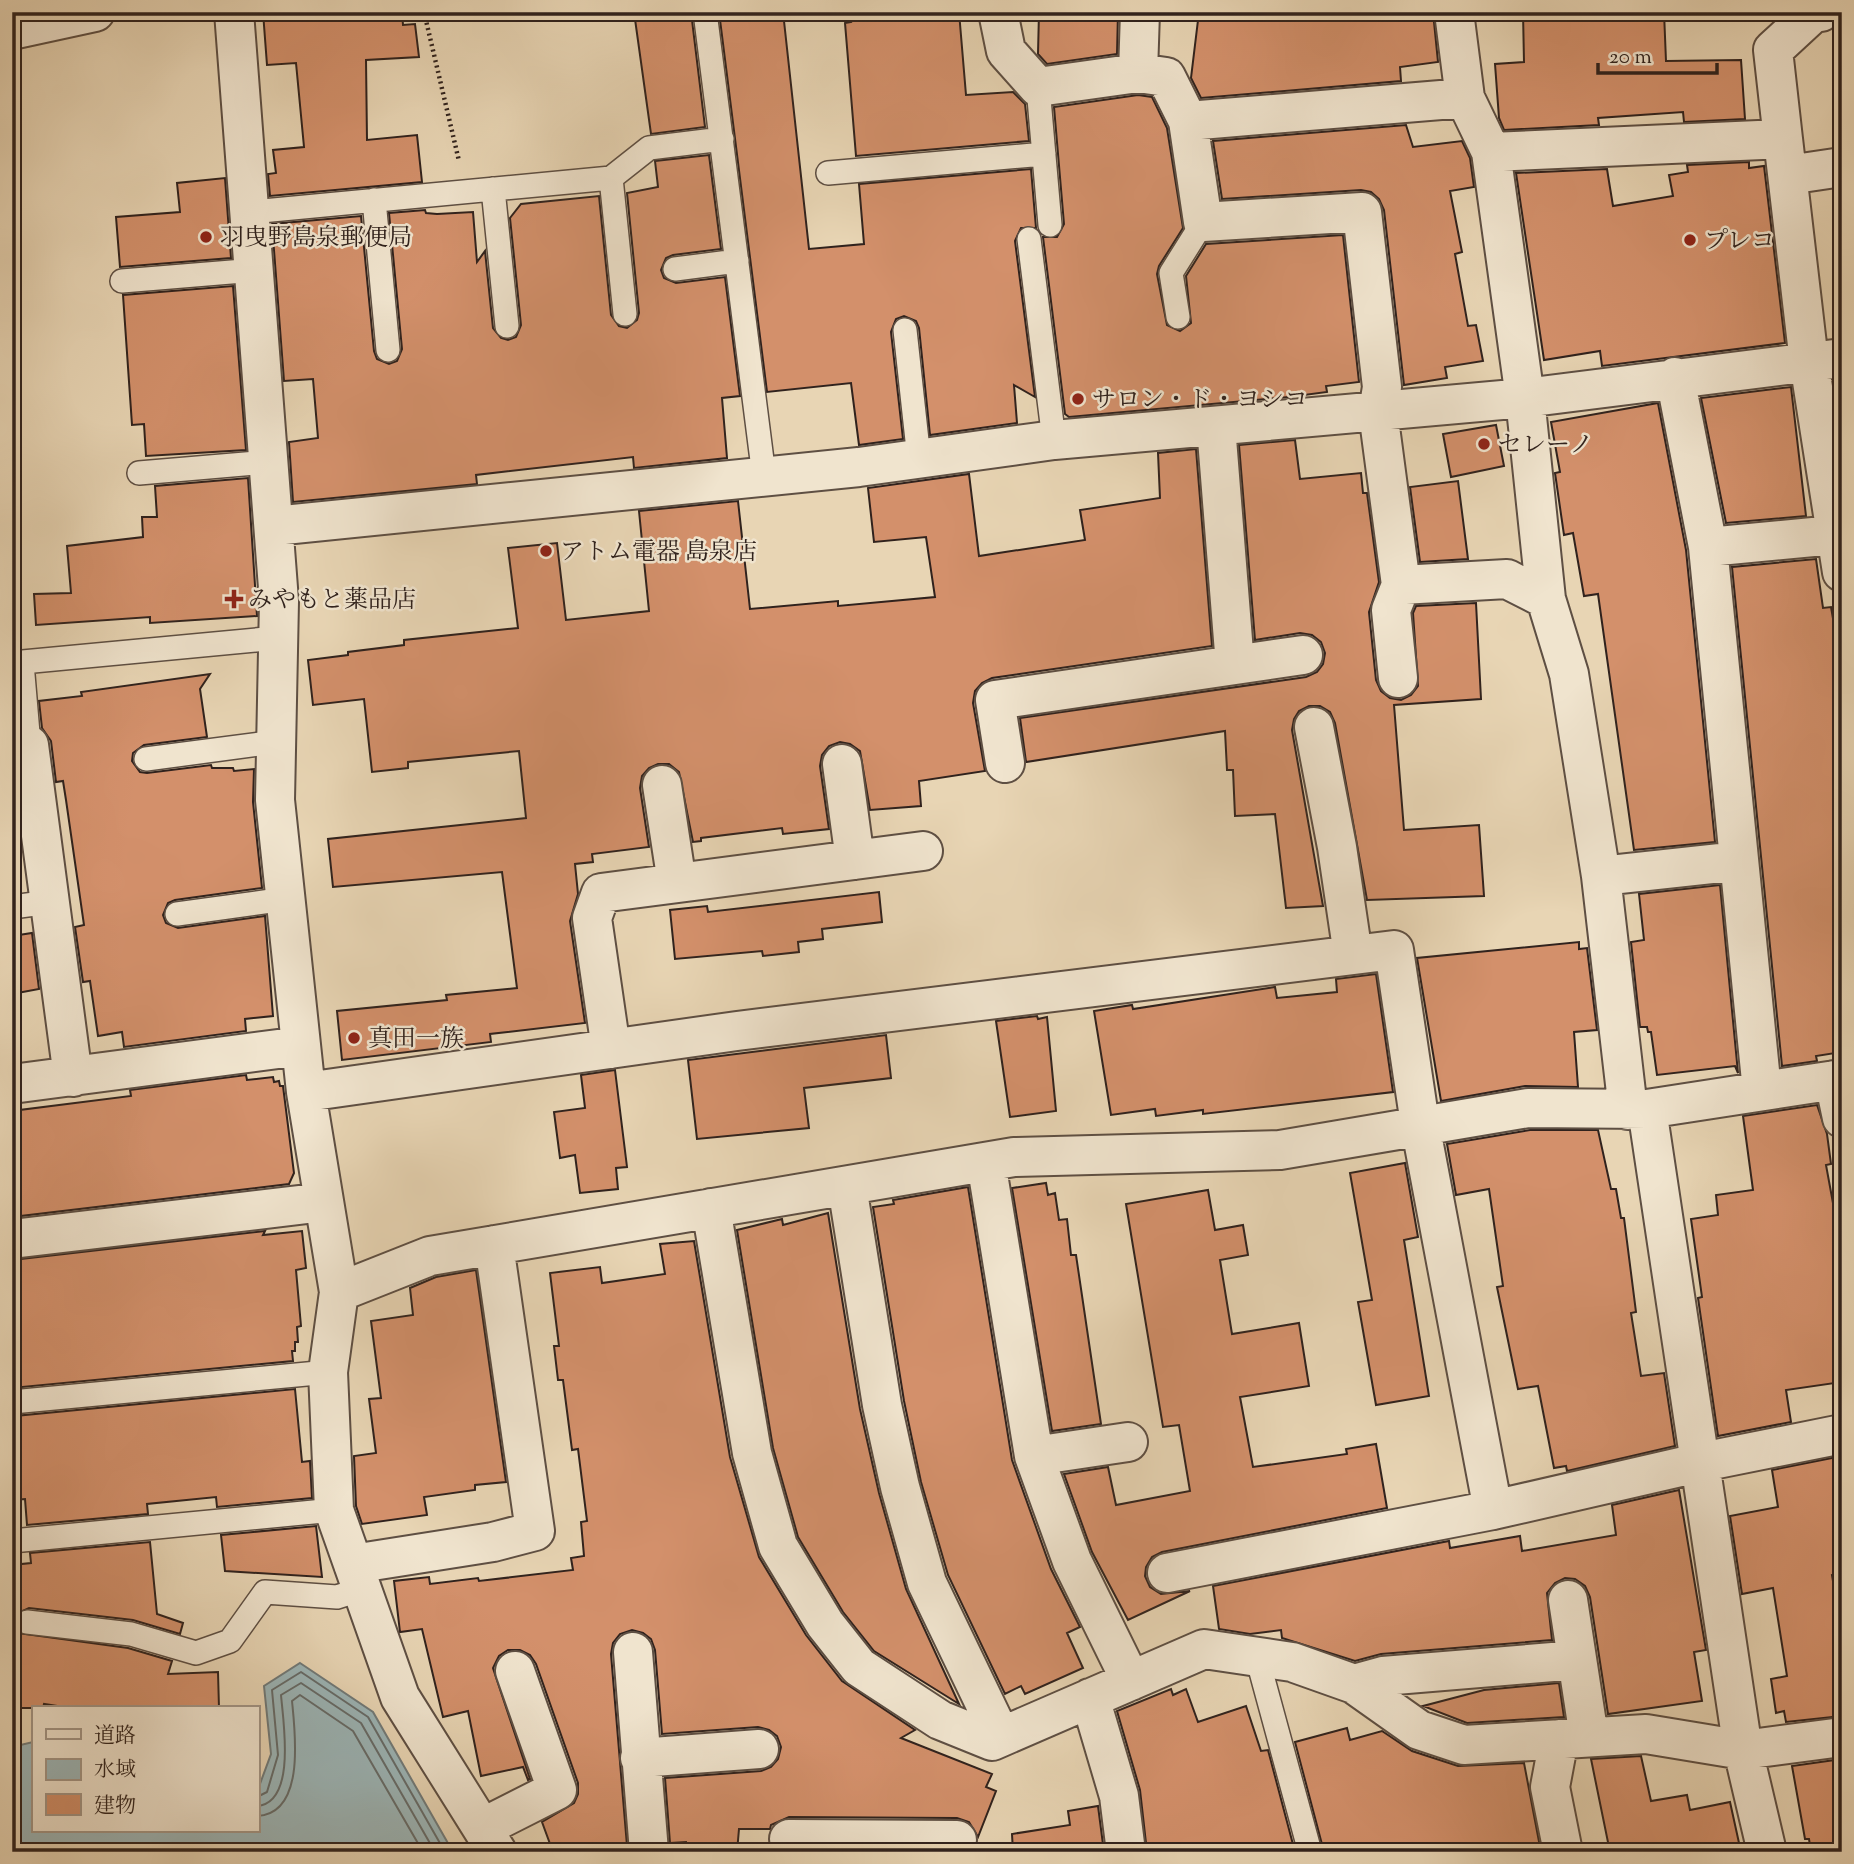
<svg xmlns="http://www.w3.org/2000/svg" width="1854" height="1864" font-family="'Sorts Mill Goudy','Noto Serif JP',serif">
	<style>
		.water { fill: #9cb6b8; stroke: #717b7a; stroke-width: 2 }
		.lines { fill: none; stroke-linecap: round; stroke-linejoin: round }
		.shore { stroke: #666c6a; stroke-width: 2 }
		.building { fill: #d3906b; stroke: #30221d; stroke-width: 2 }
		.lane-casing { stroke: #5e4f43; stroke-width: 26 }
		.street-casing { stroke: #5e4f43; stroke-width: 42 }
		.path { stroke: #30221d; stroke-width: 4.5; stroke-dasharray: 2 3.5; stroke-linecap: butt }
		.lane { stroke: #f0e4ce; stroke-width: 23 }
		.street { stroke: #f0e4ce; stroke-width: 38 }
		.poi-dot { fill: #8f2418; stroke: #f0e4ce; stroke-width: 2.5 }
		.labels { text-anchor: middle; stroke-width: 5; stroke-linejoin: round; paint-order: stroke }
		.poi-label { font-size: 24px; fill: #30221d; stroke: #f0e4ce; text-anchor: start }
	</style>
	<rect width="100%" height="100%" fill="#e8d5b4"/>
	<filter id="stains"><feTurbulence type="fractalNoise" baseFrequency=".00286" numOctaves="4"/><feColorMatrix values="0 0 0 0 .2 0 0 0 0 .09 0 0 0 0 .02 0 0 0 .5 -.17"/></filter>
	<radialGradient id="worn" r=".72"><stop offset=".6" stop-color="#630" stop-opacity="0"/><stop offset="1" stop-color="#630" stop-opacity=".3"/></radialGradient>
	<path class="water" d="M300 1663 373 1712 453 1852H96L68 1846 12 1852V1747L33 1742V1831H257V1792L271 1754 264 1686Z"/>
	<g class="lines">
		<path class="shore" d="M257 1797 267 1792 278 1755 272 1690 301 1672 368 1717 445 1852
			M257 1806C297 1803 283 1720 281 1695L301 1683 361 1723 435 1852
			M257 1816C306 1814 295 1732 292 1701L300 1695 353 1731 423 1852"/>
	</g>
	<path class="building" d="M263 12H402L403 25 415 24 419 57 366 60 367 140 417 135 422 182 270 196 268 174 276 173 273 150 304 147 296 63 267 65Z
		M634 12H691L705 127 651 134Z
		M719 12H783L809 249 864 244 859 184 1031 169 1036 228H1021L1015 241 1035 397 1014 385 1017 423 930 435 919 328 916 321 904 316 896 319 891 332 903 439 859 445 851 383 767 392Z
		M883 12H959L966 95 1013 92 1025 104 1029 141 856 156 845 23 851 22 850 19 883 16Z
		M1039 12H1118L1117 54 1047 64 1038 54Z
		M1199 12H1433L1438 62 1400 67 1401 81 1201 98 1191 78Z
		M1523 12H1664L1666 61 1741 60 1745 119 1684 122 1683 112 1598 118 1599 125 1504 130 1499 118 1495 64 1524 62Z
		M1138 95 1152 97 1167 128 1183 228 1159 266 1157 274 1167 325 1180 331 1191 323 1186 276 1206 244 1343 235 1359 382 1326 386 1327 392 1289 397 1069 417 1065 414 1043 237H1057L1064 224 1054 107Z
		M1406 125 1413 147 1462 141 1470 158 1474 187 1450 191 1462 252 1455 254 1468 326 1476 325 1483 361 1445 367 1447 378 1404 385 1384 210 1379 199 1371 192 1361 190 1222 199 1213 141Z
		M709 155 721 249 673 255 666 258 661 270 664 278 676 283 725 277 740 396 722 398 727 458 634 468 633 457 476 475 477 484 293 502 289 442 318 438 313 379 284 381 272 224 361 216 374 351 377 359 389 364 397 361 402 349 389 213 425 210 426 213 437 214 473 212 477 262 485 251 493 328 501 338 508 340 516 337 521 325 510 218 521 204 599 196 611 315 619 326 627 328 637 320 639 313 627 193 658 187 655 161Z
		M1749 162V168L1764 166 1785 343 1602 366 1600 351 1544 360 1516 173 1607 169 1613 206 1673 196 1669 175 1688 172 1687 165Z
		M225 178 231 258 120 267 116 217 180 212 177 183Z
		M233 286 246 450 146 456 144 424 132 425 123 295Z
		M1791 387 1806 516 1726 523 1701 398Z
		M1658 403 1686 550 1715 842 1634 850 1598 594 1584 596 1573 533 1564 535 1555 473 1560 472 1551 422Z
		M1496 425 1504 466 1451 477 1443 434Z
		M1295 440 1300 479 1361 473 1363 493H1367L1379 582 1369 612 1376 680 1381 691 1390 698 1401 700 1411 695 1418 686 1413 613 1416 606 1476 603 1481 699 1394 705 1404 830 1479 825 1484 896 1367 900 1335 723 1330 712 1320 706H1309L1299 711 1294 719 1292 730 1323 906 1286 908 1275 814 1235 816 1233 770H1227L1225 731 1026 762 1020 718 1306 677 1317 672 1323 664 1325 653 1321 642 1312 635 1300 633 1255 640 1239 445Z
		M1196 449 1212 646 992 678 982 683 975 691 973 703 985 771 919 781 921 806 870 810 860 751 850 744 840 742 829 746 822 755 820 766 829 829 783 834 782 828 701 838V841L693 842 679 772 669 764H658L649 768 642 776 640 788 649 847 592 854 593 862 575 864 578 894 570 921 585 1023 490 1034 491 1042 342 1060 337 1011 447 1000 446 995 517 988 502 872 333 887 328 839 526 818 519 751 408 762V768L372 772 364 699 313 705 308 660 348 655V652L404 645V640L518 628 508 548 557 543 566 620 649 611 639 511 738 501 750 609 838 601V606L935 597 926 537 874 542 868 488 969 474 979 556 1085 540 1080 510 1160 498 1158 453Z
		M248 478 257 616 150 623V617L36 625 34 594 71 593 67 546 143 537 142 517H157L155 486Z
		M1458 481 1468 559 1420 562 1410 487Z
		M1816 559 1823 608 1831 607 1839 653H1842V1052L1816 1056 1817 1061 1782 1066 1732 567Z
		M210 674 200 689 207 737 144 745 133 753 132 761 140 772 147 773 211 765 212 768H233L234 771 254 769 253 802 262 888 175 900 168 903 163 915 166 923 178 928 265 916 273 1016 245 1019 246 1031 124 1047 122 1032 98 1036 90 981 83 982 75 927 84 925 66 800 63 781 56 782 51 741 42 728 39 701 82 696 81 692Z
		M1720 885 1738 1073 1735 1066 1657 1075 1651 1032H1648L1647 1027H1640L1631 942 1644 940 1639 894Z
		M879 892 882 922 822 929 823 939 798 942 799 952 763 956 762 951 675 959 670 910 707 906 708 912Z
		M32 933 39 989 12 994V936Z
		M1579 942V949L1587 948 1597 1030 1574 1032 1578 1087 1525 1086 1441 1101 1417 958Z
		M1376 974 1393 1092 1203 1114V1110L1156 1116 1155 1109 1111 1115 1094 1011 1132 1005 1133 1009 1275 987 1277 998 1337 992 1336 979Z
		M1037 1016 1038 1019 1047 1017 1056 1111 1010 1117 996 1021Z
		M886 1035 891 1078 804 1088 809 1128 697 1139 688 1060Z
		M615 1070 627 1167 616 1168 618 1189 580 1193 575 1155 560 1158 554 1112 585 1108 581 1075Z
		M246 1075 247 1080 273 1077 274 1082 279 1081 280 1086H283L294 1173 289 1184 12 1217V1111L131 1096 130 1090Z
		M1817 1105 1827 1134 1831 1164 1826 1165 1842 1252V1323L1837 1324 1842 1382 1786 1390 1791 1422 1718 1436 1698 1298 1702 1297 1691 1219 1718 1215 1716 1195 1753 1190 1743 1116Z
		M1530 1130H1598L1611 1189H1616L1621 1218H1624L1636 1312 1631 1313 1641 1376 1664 1373 1675 1446 1567 1471 1566 1466 1554 1468 1538 1386 1518 1389 1497 1287 1503 1286 1489 1189 1456 1195 1447 1144Z
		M1405 1163 1418 1237 1404 1240 1429 1396 1376 1405 1358 1302 1372 1300 1350 1173Z
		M1046 1183 1048 1195 1055 1193 1059 1220 1067 1219 1071 1255H1076L1101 1424 1052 1431 1012 1188Z
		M968 1187 1012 1460 1051 1569 1080 1627 1067 1633 1083 1668 1025 1694 1021 1686 1005 1694 948 1575 921 1482 904 1401 873 1207 894 1204 893 1200Z
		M1208 1190 1215 1230 1243 1225 1248 1255 1220 1260 1232 1334 1299 1323 1309 1386 1240 1397 1253 1467 1347 1454 1346 1449 1376 1444 1387 1508 1162 1552 1152 1557 1146 1567 1145 1576 1150 1587 1161 1594 1190 1591 1128 1620 1092 1552 1064 1474 1108 1467 1116 1505 1190 1491 1179 1425 1163 1427 1126 1204Z
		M828 1213 860 1409 879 1493 906 1589 959 1704 874 1651 843 1612 798 1537 773 1448 737 1230 782 1219 783 1225Z
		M265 1231 263 1235 302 1231 306 1268 296 1270 301 1326 297 1327 298 1342H295V1351H292L293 1361 12 1388V1260Z
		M694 1241 730 1457 759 1557 806 1635 842 1681 915 1730 901 1738 992 1774 986 1787 996 1791 978 1837 969 1822 957 1818 789 1817 771 1825 770 1829H739L737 1852H687L686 1842 670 1843 665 1778 761 1771 771 1767 778 1759 781 1747 777 1736 769 1730 758 1727 662 1734 655 1650 651 1639 643 1633 632 1630 620 1634 613 1643 611 1654 627 1846H611L612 1852H553L542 1822 574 1803 578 1794V1783L536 1664 530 1655 520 1650H508L499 1656 493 1668 530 1779 528 1780 523 1767 481 1776 468 1711 443 1717 422 1629 400 1632 394 1581 429 1577 430 1584 478 1578 479 1581 573 1570 571 1558 584 1556 581 1522 587 1521 578 1449 572 1450 563 1380H558L554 1346H559L550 1273 600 1267 602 1283 665 1274 660 1244Z
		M476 1270 506 1482 475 1485V1490L424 1497 427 1515 362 1524 356 1506 354 1456 376 1453 369 1399 381 1398 371 1321 413 1315 410 1288 436 1277Z
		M295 1389 302 1462 310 1461 312 1498 217 1507 216 1497 147 1504 148 1514 27 1525 25 1499 12 1500V1438H17L15 1416Z
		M1842 1456V1573L1832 1575 1842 1636V1716L1786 1722 1784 1711 1776 1713 1771 1679 1787 1676 1773 1588 1742 1594 1730 1516 1778 1507 1772 1470Z
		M1679 1490 1706 1650 1694 1652 1702 1701 1608 1714 1590 1597 1585 1586 1575 1579 1565 1578 1555 1583 1547 1593 1552 1640 1381 1654 1355 1661 1282 1638 1281 1630 1250 1634 1219 1629 1213 1586 1449 1541 1450 1548 1520 1536 1522 1551 1616 1535 1612 1505Z
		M316 1526 322 1577 225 1571 221 1535Z
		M150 1542 157 1614 183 1623 180 1634 133 1620 29 1608 12 1616V1565L31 1563 30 1553Z
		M18 1633 128 1648 172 1661 168 1674 218 1672 219 1708H70L44 1704 43 1708H12V1660Z
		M1559 1683 1564 1717 1467 1723 1423 1706 1484 1690Z
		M1171 1689 1173 1695 1186 1689 1198 1722 1246 1706 1261 1751 1268 1750 1295 1852H1147L1140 1790 1117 1711Z
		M1347 1728 1350 1740 1382 1731 1412 1751 1458 1766 1524 1763 1541 1852H1324L1295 1742Z
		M1641 1756 1651 1801 1687 1795 1690 1810 1730 1802 1741 1852H1610L1591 1759Z
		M1842 1759V1852H1811L1809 1839H1805L1792 1766Z
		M1098 1806 1104 1852H1013L1012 1834 1070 1825 1068 1811Z"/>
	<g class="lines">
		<g class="lane-casing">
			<path id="lane" d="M705 12 764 476
				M1038 87 1050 225
				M828 173 1044 154
				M611 178 625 314
				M493 189 507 326
				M374 200 388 350
				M251 212 611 178 649 148 722 139
				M1029 239 1054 440
				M675 269 737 261
				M122 281 256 270
				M1178 317 1171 273 1203 222
				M905 330 919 459
				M139 473 268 462
				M12 663 277 638
				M22 663 29 745
				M146 759 275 742
				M12 907 50 902
				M177 914 285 899
				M12 1402 328 1372
				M12 1541 334 1510
				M27 1622 131 1634 196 1653 230 1641 265 1592 337 1597 362 1589
				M1257 1657 1310 1852"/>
		</g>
		<g class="street-casing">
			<path id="street" d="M234 12 279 601 275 800 306 1092 339 1292 328 1372 334 1510 400 1697 497 1852
				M998 12 1006 51 1038 87 1138 73 1166 77 1188 121 1203 222 1362 212 1382 387 1378 412 1401 585 1507 579 1546 599
				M1454 12 1465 98 1491 152 1525 398 1546 599 1569 674 1601 876 1628 1110
				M12 30 95 12
				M1138 73 1140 12
				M1188 121 1465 98
				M1783 139 1773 50 1813 13 1821 12
				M1491 152 1783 139 1809 362 1842 572
				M1788 175 1842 167
				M1675 377 1708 547 1762 1091
				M1216 426 1235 665
				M274 526 859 467 1054 440 1525 398 1842 358
				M1708 547 1834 535
				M1398 678 1391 610 1401 585
				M1314 727 1337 847 1353 955
				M12 748 29 745 73 1077
				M1005 763 995 700 1303 655
				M842 764 855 860
				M662 785 677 883
				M1601 876 1739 861
				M611 1049 592 918 601 893 923 851
				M1834 1080 1842 1118
				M12 1084 301 1046
				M306 1092 737 1031 1394 950 1420 1124 1493 1510
				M1647 1109 1743 1750 1767 1852
				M986 1162 1034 1456 1072 1561 1131 1681
				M847 1186 882 1405 900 1487 927 1583 1001 1737
				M711 1208 752 1453 778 1546 825 1624 859 1667 940 1720 992 1741 1204 1649 1292 1662 1354 1684 1419 1730 1464 1745 1646 1734 1743 1750 1842 1737
				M12 1239 324 1202
				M339 1292 430 1256 1014 1157 1280 1150 1528 1108 1647 1109 1842 1079
				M1034 1456 1128 1442
				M353 1564 493 1542 535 1531 494 1245
				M1167 1573 1493 1510 1702 1462 1842 1434
				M1568 1600 1589 1737
				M633 1652 649 1852
				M1354 1684 1383 1676 1577 1660
				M1090 1698 1119 1796 1126 1852
				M1559 1739 1550 1787 1563 1852
				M640 1758 759 1749
				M482 1828 557 1790 515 1671
				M789 1839 957 1840"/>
		</g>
		<path class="path" d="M424 12 459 161"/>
		<use href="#lane" class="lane"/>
		<use href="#street" class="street"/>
	</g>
	<g class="poi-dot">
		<circle cx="206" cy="237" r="7"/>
		<circle cx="1690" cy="240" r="7"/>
		<circle cx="1078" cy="399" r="7"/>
		<circle cx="1484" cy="444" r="7"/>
		<circle cx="546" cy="551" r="7"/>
		<path d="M230.5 588.5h7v7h7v7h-7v7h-7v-7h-7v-7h7z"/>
		<circle cx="354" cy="1038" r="7"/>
	</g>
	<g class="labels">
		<g class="poi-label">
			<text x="220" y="245">羽曳野島泉郵便局</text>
			<text x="1704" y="248">プレコ</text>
			<text x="1092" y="407">サロン・ド・ヨシコ</text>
			<text x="1498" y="452">セレーノ</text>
			<text x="560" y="559">アトム電器 島泉店</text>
			<text x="248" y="607">みやもと薬品店</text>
			<text x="368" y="1046">真田一族</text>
		</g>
	</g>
	<rect width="1854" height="1864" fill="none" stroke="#e8d5b4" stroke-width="42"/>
	<rect x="14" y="14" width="1826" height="1836" fill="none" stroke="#30221d" stroke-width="3.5"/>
	<rect x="21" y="21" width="1812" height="1822" fill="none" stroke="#30221d" stroke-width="2"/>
	<rect x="32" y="1706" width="228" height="126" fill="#f0e4ce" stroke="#a39687" stroke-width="2"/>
	<rect x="46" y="1729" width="35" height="10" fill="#f0e4ce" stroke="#a39687" stroke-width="2"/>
	<text x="94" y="1742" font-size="21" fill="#30221d">道路</text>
	<rect x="46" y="1759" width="35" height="21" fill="#9cb6b8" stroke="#a39687" stroke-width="2"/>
	<text x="94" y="1776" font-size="21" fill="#30221d">水域</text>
	<rect x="46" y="1794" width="35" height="21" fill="#d3906b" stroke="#a39687" stroke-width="2"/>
	<text x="94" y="1812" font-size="21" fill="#30221d">建物</text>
	<path d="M1598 63v10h119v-10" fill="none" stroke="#30221d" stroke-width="3.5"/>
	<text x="1609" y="63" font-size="21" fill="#30221d" stroke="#f0e4ce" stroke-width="5" paint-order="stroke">20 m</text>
	<rect width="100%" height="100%" filter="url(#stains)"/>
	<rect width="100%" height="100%" fill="url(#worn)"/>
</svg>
